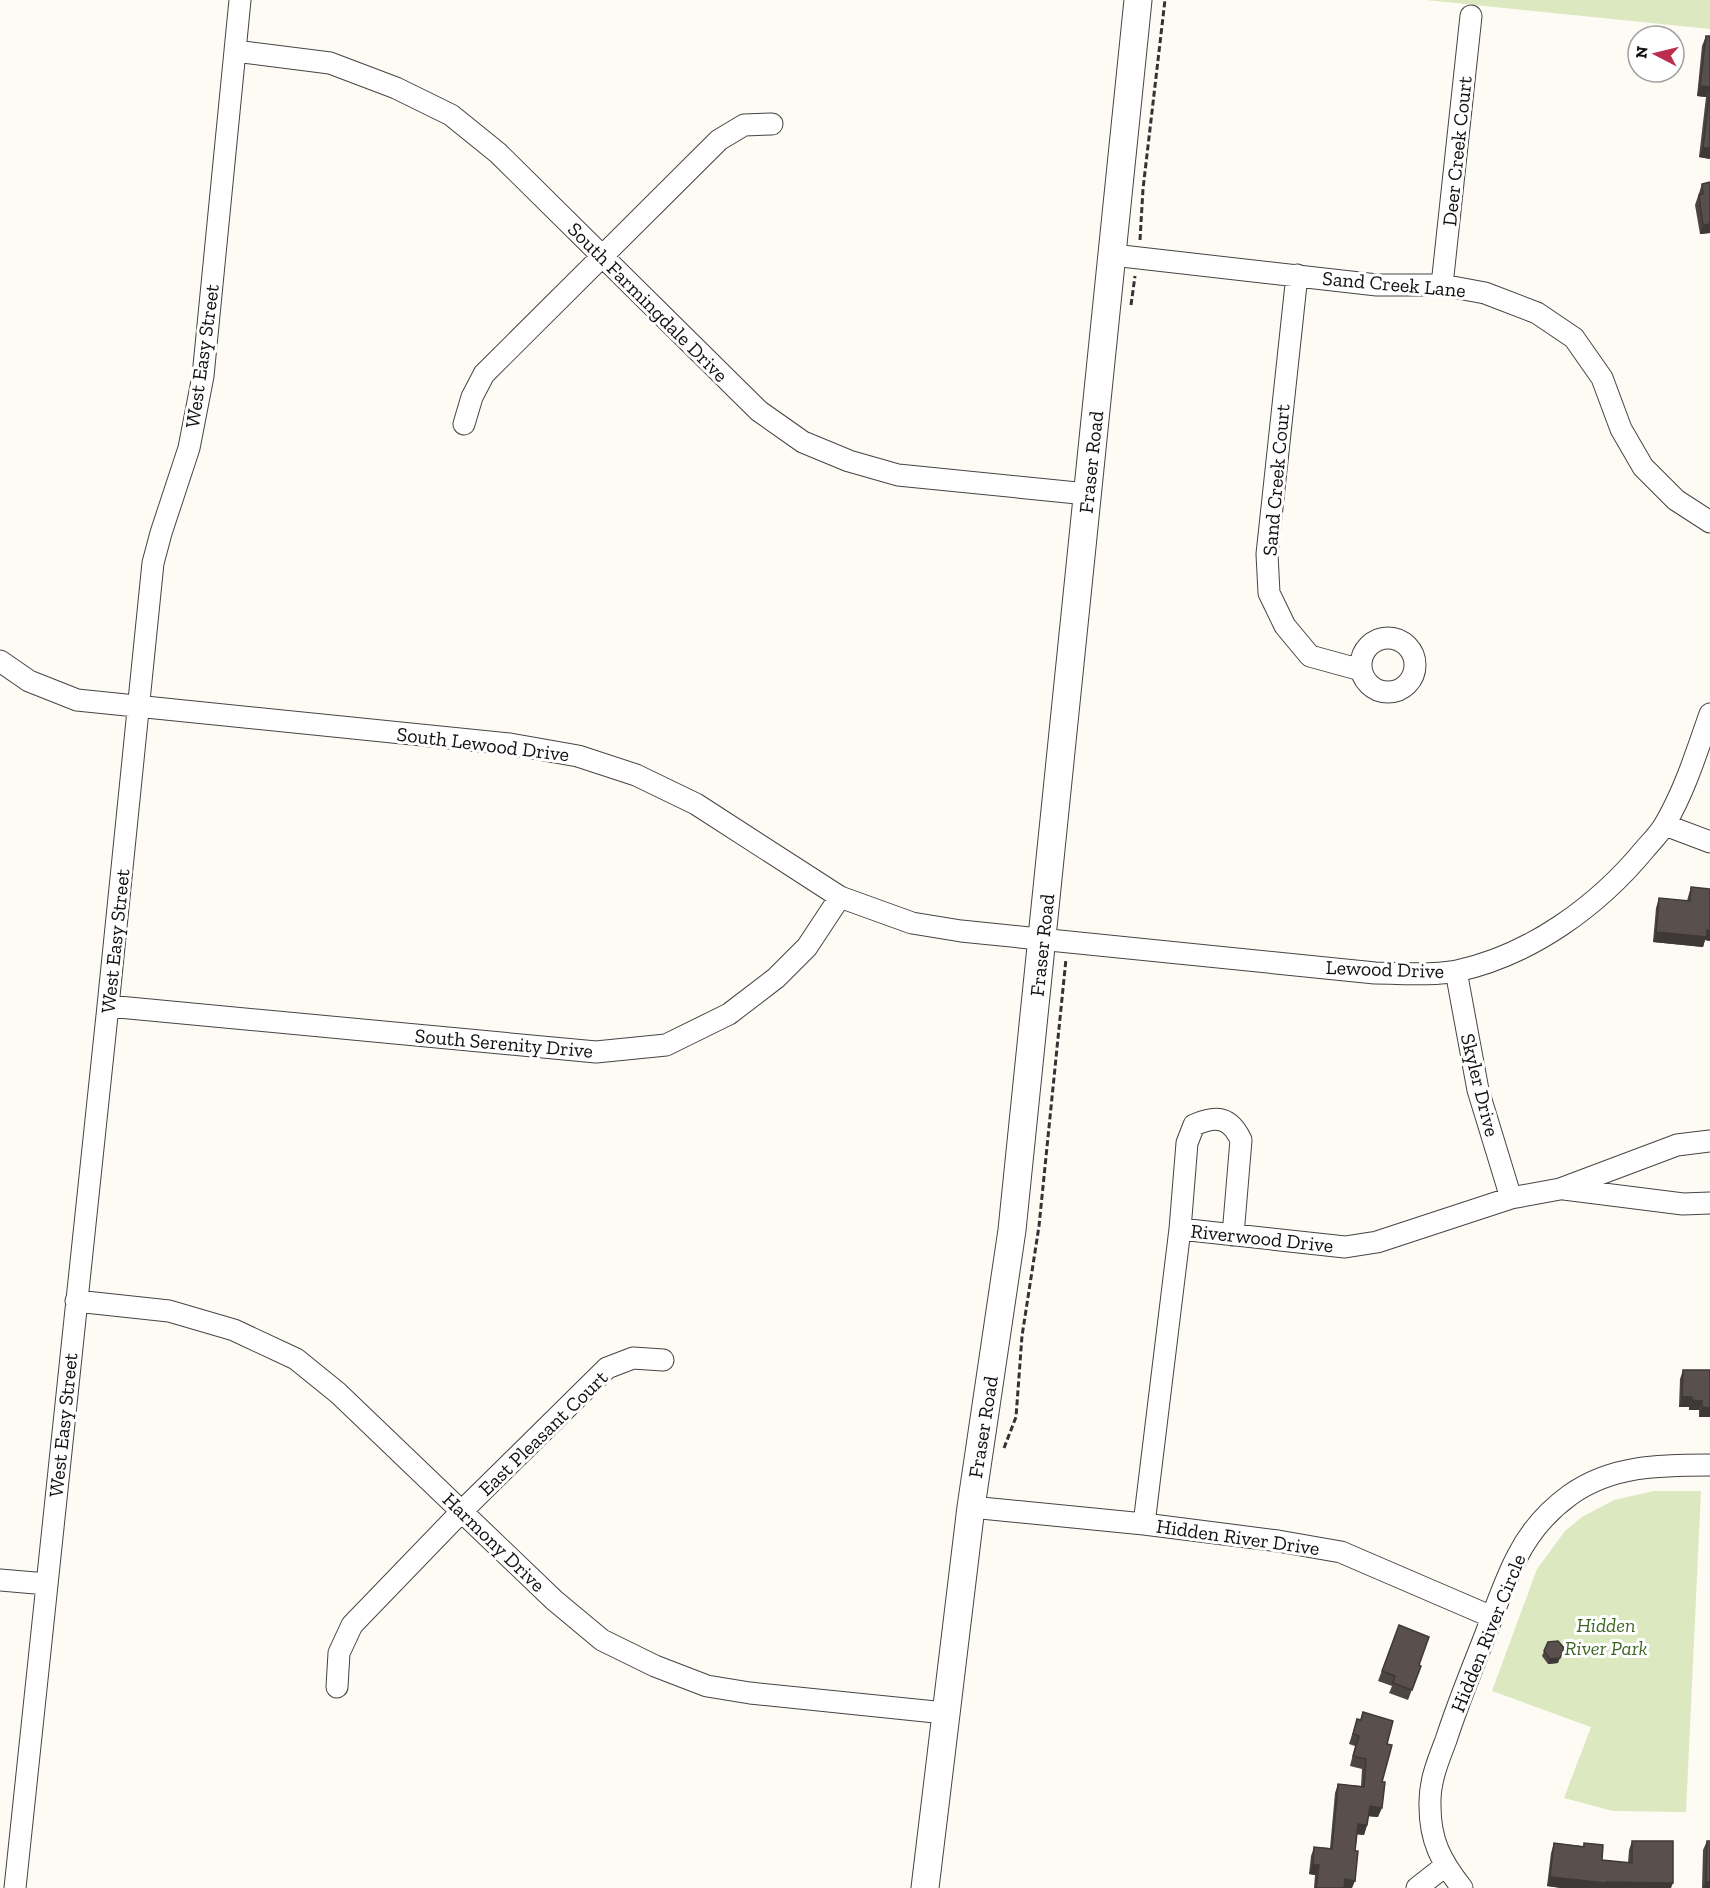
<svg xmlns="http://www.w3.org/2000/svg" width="1710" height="1888" font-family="'Zilla Slab',serif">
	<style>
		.green { fill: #dce8bf }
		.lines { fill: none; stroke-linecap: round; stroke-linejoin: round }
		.minor-casing { stroke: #444; stroke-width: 23 }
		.tertiary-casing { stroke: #444; stroke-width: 29 }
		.path { stroke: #333; stroke-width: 3; stroke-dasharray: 6 3; stroke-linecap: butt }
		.minor { stroke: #fff; stroke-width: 21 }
		.tertiary { stroke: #fff; stroke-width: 27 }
		.wall { fill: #4d4542 }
		.shaded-wall { fill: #3e3836 }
		.building { fill: #59504d; stroke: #3e3836; stroke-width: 1.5 }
		.labels { text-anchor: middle; stroke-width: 6; stroke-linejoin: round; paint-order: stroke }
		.street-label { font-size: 20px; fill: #111; stroke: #fff }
		.park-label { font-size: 20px; font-style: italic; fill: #3e6623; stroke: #fff }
	</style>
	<rect width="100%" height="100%" fill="#fefbf5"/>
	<path class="green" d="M1426 0H1710V29Z
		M1654 1491H1701L1686 1812 1613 1811 1564 1798 1591 1727 1492 1691 1537 1569 1565 1531 1582 1517 1614 1500Z"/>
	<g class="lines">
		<g class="minor-casing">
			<path id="minor" d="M235 51 330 63 396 88 451 115 498 153 759 411 803 442 849 461 898 475 1087 494
				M1113 255 1377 285H1442L1485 293 1537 313 1574 338 1602 378 1621 429 1643 467 1676 500 1710 522
				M1297 275 1267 554 1269 593 1285 626 1310 656 1361 670
				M1442 285 1471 16
				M464 424 472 397 484 374 719 140 744 125 772 124
				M1361 665a27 27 0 1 1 54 0a27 27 0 1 1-54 0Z
				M0 661 29 681 77 700 510 744 578 756 636 775 696 804 840 897 912 923 961 931 1375 973C1402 973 1431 976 1457 971 1531 955 1598 906 1645 849 1652 841 1660 833 1665 824 1685 790 1697 751 1710 714
				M1665 825 1710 842
				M1456 971 1478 1090 1511 1198
				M108 1006 596 1052 666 1045 729 1014 776 978 807 947 840 897
				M1564 1189 1683 1204 1710 1203
				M1180 1229 1187 1143 1194 1125C1217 1115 1230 1117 1241 1140L1233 1235
				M76 1301 169 1311 234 1330 296 1359 338 1393 554 1600 602 1640 655 1666 707 1686 750 1693 945 1713
				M971 1507 1144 1524 1278 1541 1341 1552 1492 1617
				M1144 1524 1180 1229 1345 1247 1377 1242 1511 1198 1560 1189 1677 1145 1710 1141
				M0 1580 47 1584
				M337 1687 339 1653 352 1625 462 1511 607 1368 633 1358 663 1360
				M15 1888 108 1006 153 563 161 533 189 448 203 376 240 0
				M1417 1888 1445 1866
				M1462 1888C1441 1861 1430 1841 1430 1806 1429 1782 1438 1761 1446 1740 1457 1706 1470 1674 1483 1641 1494 1613 1503 1584 1517 1557 1529 1533 1548 1511 1570 1495 1612 1465 1661 1465 1710 1465"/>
		</g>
		<g class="tertiary-casing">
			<path id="tertiary" d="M925 1888 971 1507 1012 1230 1138 0"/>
		</g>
		<path class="path" d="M1140 240 1143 189 1165 0
			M1131 305 1135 276
			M1004 1448 1016 1417 1022 1336 1039 1226 1066 959"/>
		<use href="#minor" class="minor"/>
		<use href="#tertiary" class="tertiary"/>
	</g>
	<path class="wall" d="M1706 36H1710V159L1699 157 1706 97 1697 96 1702 46Z
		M1702 184 1710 233 1700 234 1695 205Z
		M1691 887 1710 889V941L1705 940 1703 947 1653 942 1656 908 1659 898 1687 901 1688 897Z
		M1683 1370H1710V1417H1699V1410H1689V1407H1679L1680 1379Z
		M1399 1625 1419 1665 1421 1666 1408 1700 1389 1693 1392 1686 1378 1681Z
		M1548 1642 1558 1663 1548 1664 1542 1656Z
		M1363 1712 1387 1744 1378 1817 1368 1816 1367 1825 1364 1835 1357 1834 1352 1888H1314L1315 1875 1309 1874 1311 1856 1314 1847 1330 1848 1335 1793 1338 1784 1361 1786 1362 1769 1350 1766 1355 1746 1349 1744 1357 1719 1360 1720Z
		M1632 1841 1671 1888H1561L1547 1886 1551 1853 1554 1843 1583 1846 1584 1843 1602 1860 1628 1863 1629 1850Z
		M1707 1841 1710 1888H1702L1703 1850Z"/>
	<path class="shaded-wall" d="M1700 86 1710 87 1706 97 1697 96Z
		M1703 148H1710V159L1699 157Z
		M1710 224V233L1700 234 1703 225Z
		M1710 931V941L1705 940 1703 947 1653 942 1656 932Z
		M1682 1397H1692L1689 1407H1679Z
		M1692 1400 1702 1401 1699 1410H1689Z
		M1702 1407 1710 1408V1417H1699Z
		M1564 1648 1558 1663 1548 1664 1550 1659Z
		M1370 1806 1382 1808 1378 1817 1366 1816Z
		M1358 1824 1367 1825 1364 1835 1354 1834Z
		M1313 1865H1319L1315 1875 1309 1874Z
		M1550 1877 1606 1882 1673 1883 1671 1888H1561L1547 1886Z
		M1345 1879 1355 1881 1352 1888H1342Z
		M1706 1882H1710V1888H1703Z"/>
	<path class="building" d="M1706 36H1710V148H1703L1710 87 1700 86Z
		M1710 182V224L1703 225 1699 195 1703 194 1702 184Z
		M1691 887 1710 889V931L1707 930V937L1656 932 1659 898 1690 901Z
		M1683 1370H1710V1408L1702 1407V1401L1692 1400V1397H1682Z
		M1399 1625 1429 1637 1419 1665 1421 1666 1412 1690 1393 1683 1395 1676 1382 1671Z
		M1558 1641 1564 1648 1560 1658 1550 1659 1544 1651 1548 1642Z
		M1363 1712 1393 1721 1387 1744 1392 1745 1382 1782H1385L1382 1808 1370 1806 1367 1825 1358 1824 1355 1851H1358L1355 1881 1345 1879 1344 1888H1316L1319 1865H1313L1314 1847 1332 1849 1338 1784 1364 1787 1366 1759 1353 1756 1359 1736 1353 1734 1357 1719 1361 1720Z
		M1632 1841H1673V1883L1606 1882V1883L1550 1877 1554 1843 1584 1847V1843L1603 1845 1602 1860 1632 1863Z
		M1707 1841H1710V1882H1706Z"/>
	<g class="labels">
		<g class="street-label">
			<text transform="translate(1457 151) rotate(-84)" y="7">Deer Creek Court</text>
			<text transform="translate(1394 284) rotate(5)" y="7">Sand Creek Lane</text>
			<text transform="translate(648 302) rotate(45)" y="7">South Farmingdale Drive</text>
			<text transform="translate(202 356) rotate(-82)" y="7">West Easy Street</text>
			<text transform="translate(1091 462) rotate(-84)" y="7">Fraser Road</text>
			<text transform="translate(1276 480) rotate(-85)" y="7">Sand Creek Court</text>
			<text transform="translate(483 744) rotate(7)" y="7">South Lewood Drive</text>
			<text transform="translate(115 941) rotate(-84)" y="7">West Easy Street</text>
			<text transform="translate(1042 945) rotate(-84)" y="7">Fraser Road</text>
			<text transform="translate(1385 969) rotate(2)" y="7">Lewood Drive</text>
			<text transform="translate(504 1043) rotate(5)" y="7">South Serenity Drive</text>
			<text transform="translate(1480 1085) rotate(76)" y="7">Skyler Drive</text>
			<text transform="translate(1262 1238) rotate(6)" y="7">Riverwood Drive</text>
			<text transform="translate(63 1425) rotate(-84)" y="7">West Easy Street</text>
			<text transform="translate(983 1427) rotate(-81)" y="7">Fraser Road</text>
			<text transform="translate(543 1433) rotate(-44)" y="7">East Pleasant Court</text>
			<text transform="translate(1238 1537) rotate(8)" y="7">Hidden River Drive</text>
			<text transform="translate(494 1542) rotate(44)" y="7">Harmony Drive</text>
			<text transform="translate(1488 1633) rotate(-68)" y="7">Hidden River Circle</text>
		</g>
		<g class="park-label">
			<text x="1606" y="1632">Hidden<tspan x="1606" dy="23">River Park</tspan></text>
		</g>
	</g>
	<g transform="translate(1656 54) rotate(277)"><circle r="28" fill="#ffffff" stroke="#a0a0a0" stroke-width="1.5"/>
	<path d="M0-4.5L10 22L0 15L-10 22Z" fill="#bb2e4f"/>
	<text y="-9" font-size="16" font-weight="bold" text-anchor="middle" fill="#111111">N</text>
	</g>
</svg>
